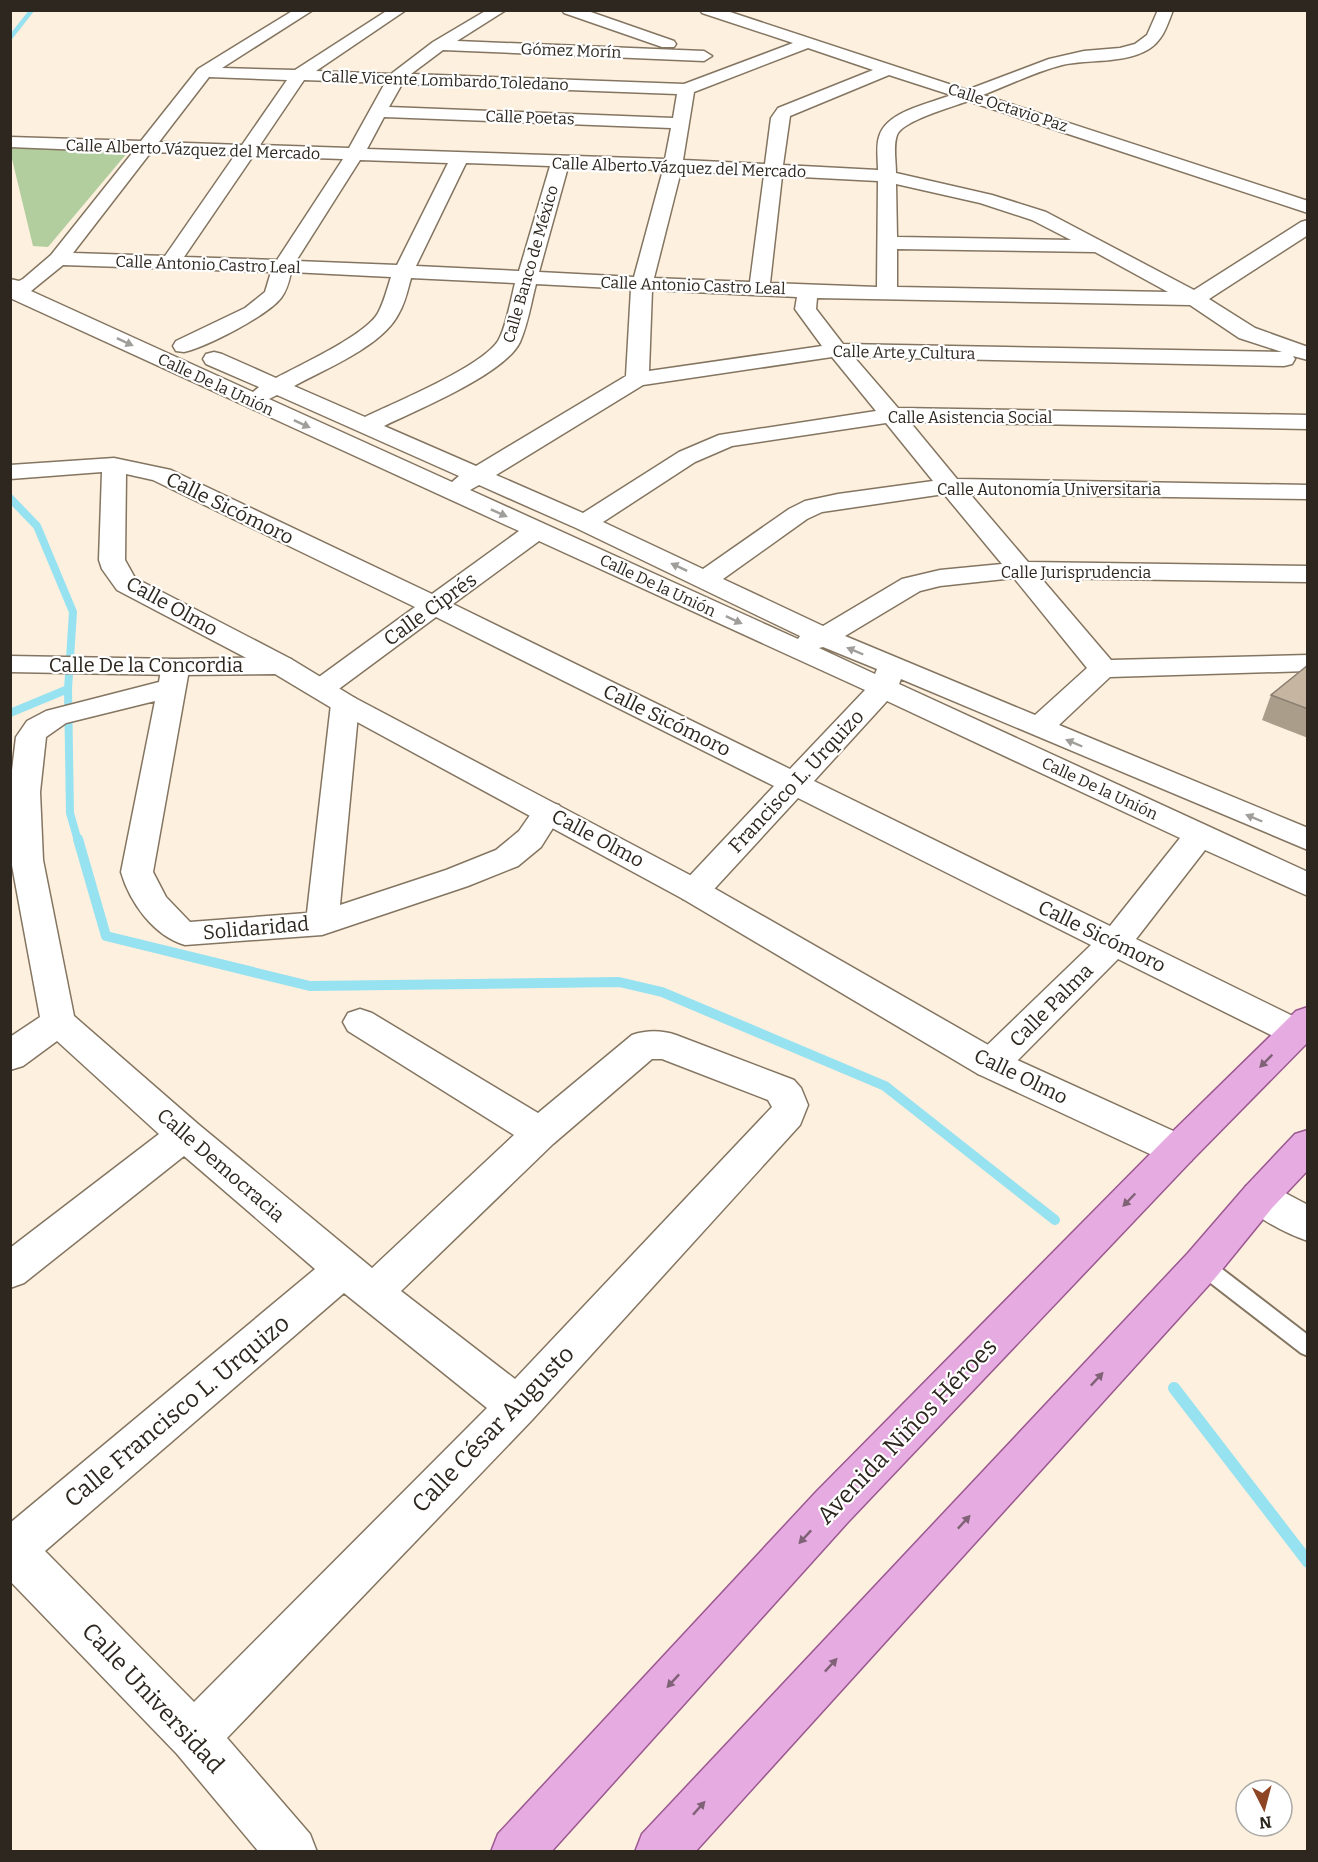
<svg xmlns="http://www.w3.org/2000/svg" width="1318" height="1862" font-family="Bitter,serif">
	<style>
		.green { fill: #b3ce9e }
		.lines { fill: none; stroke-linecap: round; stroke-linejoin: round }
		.stream-far3 { stroke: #97e2f0; stroke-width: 4.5 }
		.stream-far2 { stroke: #97e2f0; stroke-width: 8 }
		.stream-far1 { stroke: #97e2f0; stroke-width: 10 }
		.stream { stroke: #97e2f0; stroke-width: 12 }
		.service-casing { stroke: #847561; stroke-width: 4 }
		.minor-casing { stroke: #847561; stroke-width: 3 }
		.tertiary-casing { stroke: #847561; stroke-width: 3 }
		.primary-casing { stroke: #9b5890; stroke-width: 3 }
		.service { fill: #fff; fill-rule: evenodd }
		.minor { fill: #fff; fill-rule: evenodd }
		.tertiary { fill: #fff; fill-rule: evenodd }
		.primary { fill: #e6abe1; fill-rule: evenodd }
		.wall { fill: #aa9d8a }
		.building { fill: #c6b6a1; stroke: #8b7f71; stroke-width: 1.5 }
		.oneway { fill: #a09e9a }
		.oneway2 { fill: #806276 }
		.labels { text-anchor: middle; stroke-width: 4.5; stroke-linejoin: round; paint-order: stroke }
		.far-street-label { font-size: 16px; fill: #2d271f; stroke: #fff }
		.street-label { font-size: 20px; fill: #2d271f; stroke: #fff }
		.near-street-label { font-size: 24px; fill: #2d271f; stroke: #fff }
	</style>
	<rect width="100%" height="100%" fill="#fdf0df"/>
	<path class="green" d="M10 146 128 152 48 247 33 246 11 155Z"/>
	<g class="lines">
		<path class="stream-far3" d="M10 38 32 10"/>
		<path class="stream-far2" d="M10 498 37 526 73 612 68 689 70 813 78 841
			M10 713 68 689"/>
		<path class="stream-far1" d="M78 839 106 936 310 986 619 982 662 992 885 1086 1055 1220"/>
		<path class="stream" d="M1174 1388 1308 1562"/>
		<g class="service-casing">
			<path id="service" d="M1202 1257 1209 1259 1308 1335V1356L1301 1353 1195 1271 1192 1265 1195 1259Z"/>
		</g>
		<g class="minor-casing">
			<path id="minor" d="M294 10H313L222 68 295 70 388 10H406L316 71 391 74 433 42 487 10H506L457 41 704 51 712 56 704 61 443 50 411 74 684 84 793 43 702 13 700 10H724L967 90 1049 59 1084 51 1120 48 1135 44 1147 35 1158 10H1173C1167 26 1163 40 1149 49 1125 64 1089 59 1062 65 1035 72 1009 85 983 95L1308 201V213L968 101C952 107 902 121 897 135 893 146 896 161 896 173L992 195 1046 212 1194 290 1301 222 1308 220V235L1209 299 1255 328 1308 347V360L1293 356 1295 359 1292 364 1284 366 854 357 898 408 1308 415V429L910 422 957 479 1308 485V499L970 494 1028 562 1308 566V582L1041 578 1111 660 1308 655V671L1110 677 1059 725 1308 828V850L901 679 899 684 1308 872V896L1205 850 1136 939 1307 1023V1041L1295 1045 1283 1041 1118 959 1004 1074 991 1078 978 1074 973 1064 978 1054 1091 945 798 798 705 899 694 902 683 899 678 891 683 883 774 786 436 617 332 694 322 697 312 694 308 688 312 682 415 607 153 480 126 474 125 560 135 578 291 659 295 665 291 671 281 673 271 671 117 590 102 569 99 560 102 472 10 479V465L114 458 171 470 432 594 519 531 10 298V279L19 281 23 279 51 255 133 152 10 147V137L141 141 198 69ZM808 48 873 70 778 108 771 118 765 164 683 160 694 92ZM889 75 951 95C929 104 886 111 879 137 876 146 878 160 878 170L783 165 790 116ZM209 77 287 80 242 145 159 142ZM304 80 385 83 349 148 260 145ZM402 84 677 94 673 118 389 107ZM384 117 671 128 665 159 367 149ZM151 152 235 155 165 256 73 253ZM253 156 343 159 277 260 184 257ZM360 160 448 163 397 265 296 261ZM466 163 550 166 519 271 416 266ZM568 167 663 170 634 277 539 272ZM681 171 764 175 750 282 654 278ZM782 176 878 181 877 287 770 283ZM896 184 980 203 1032 220 1071 240 897 237ZM897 249 1095 252 1168 292 897 287ZM63 265 271 272 265 292 245 308 176 341 173 346 176 351 184 352C206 347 267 316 281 298 287 290 289 282 291 272L391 277C387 289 384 302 378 313 366 335 300 365 276 378L222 354 214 352 206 354 203 359 206 364 259 387 253 392 31 291ZM411 278 515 283C511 299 506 328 498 341 481 367 396 402 365 417L294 386C325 369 383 346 399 313 405 303 408 289 411 278ZM536 284 631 289 626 376 476 466 384 426C417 410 505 374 520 342 528 324 531 303 536 284ZM652 290 797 297 795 309 822 346 649 371ZM817 298 1190 305 1239 338 1282 352 843 344 816 309ZM832 357 876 411 719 435 679 452 583 513 496 475 643 385ZM277 395 459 476 452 482 269 399ZM886 423 933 481 838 494 805 501 789 509 703 569 603 522 695 462 732 446ZM479 485 576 528 800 636 798 639 470 490ZM944 494 1002 564 940 570 902 579 823 626 723 579 807 519 822 512ZM539 541 865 690 790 769 453 604ZM1014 578 1087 668 1035 715 845 636 920 591 940 586ZM823 647 877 669 875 674 819 648ZM887 701 1180 838 1110 926 814 781Z
				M562 10H585L674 41 676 44 674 47H662L564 13Z
				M175 661 185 664 189 670 153 872 166 897 190 922 307 913 331 704 335 698 345 695 355 698 359 704 340 905 446 870 496 850 519 831 537 805 548 802 559 805 563 812 541 847 518 866 468 886 322 935 185 945C154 936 130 903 121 872L155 701 66 723 46 737 40 792 43 860 74 1016 198 1124 372 1268 514 1135 348 1031 343 1022 348 1013 360 1009 372 1013 538 1113 632 1035C647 1030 661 1030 676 1035L794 1080 801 1088 808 1105 800 1125 532 1420 227 1738 310 1834 317 1852H259L177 1754 10 1581V1523L315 1269 184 1156 24 1283 10 1288V1248L159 1134 57 1041 23 1066 10 1070V1037L40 1017 11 860 10 787 16 737 27 721 46 711 159 682 161 670 165 664ZM652 1059H662L768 1100 772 1107 515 1379 401 1291 553 1144ZM344 1293 487 1408 194 1702 45 1551Z
				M1259 1181 1272 1186 1308 1205V1241C1287 1234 1250 1216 1240 1197L1246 1186Z"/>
		</g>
		<g class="tertiary-casing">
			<path id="tertiary" d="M10 656 176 659 281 657 291 659 355 698 705 883 1004 1054 1191 1139 1197 1150 1191 1161 1178 1165 1165 1161 978 1074 683 899 335 710 275 674 176 675 10 672Z"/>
		</g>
		<g class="primary-casing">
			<path id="primary" d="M1308 1007V1042L1191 1161 848 1522 551 1852H491L498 1834 816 1492 1165 1139 1296 1011Z
				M1308 1130V1170L1272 1208 1216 1277 695 1852H635L642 1834 1188 1253 1246 1186 1295 1134Z"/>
		</g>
		<use href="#service" class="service"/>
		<use href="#minor" class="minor"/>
		<use href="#tertiary" class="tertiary"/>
		<use href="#primary" class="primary"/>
	</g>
	<path class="wall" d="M1308 665V738L1262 720 1271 695Z"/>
	<path class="building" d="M1308 665V709L1271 695Z"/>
	<defs><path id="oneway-solid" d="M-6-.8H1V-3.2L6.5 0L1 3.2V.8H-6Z" transform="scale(1.5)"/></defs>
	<g class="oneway">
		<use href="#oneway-solid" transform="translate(125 342) rotate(25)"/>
		<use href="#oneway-solid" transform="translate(302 424) rotate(25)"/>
		<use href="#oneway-solid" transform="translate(499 513) rotate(24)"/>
		<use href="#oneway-solid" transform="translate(679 567) rotate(-155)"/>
		<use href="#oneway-solid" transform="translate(734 620) rotate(25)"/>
		<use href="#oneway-solid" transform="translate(855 651) rotate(-157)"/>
		<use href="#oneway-solid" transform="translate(1074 743) rotate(-157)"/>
		<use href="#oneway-solid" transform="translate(1254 818) rotate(-157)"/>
	</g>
	<g class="oneway2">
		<use href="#oneway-solid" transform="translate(1266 1061) rotate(135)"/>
		<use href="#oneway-solid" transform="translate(1129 1200) rotate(134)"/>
		<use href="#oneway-solid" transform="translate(1097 1379) rotate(-47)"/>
		<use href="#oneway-solid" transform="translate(964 1522) rotate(-47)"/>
		<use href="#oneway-solid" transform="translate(805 1537) rotate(133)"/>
		<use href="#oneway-solid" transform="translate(831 1665) rotate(-47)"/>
		<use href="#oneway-solid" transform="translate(673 1681) rotate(133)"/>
		<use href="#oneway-solid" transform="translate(699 1808) rotate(-48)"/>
	</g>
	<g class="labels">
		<g class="far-street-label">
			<text transform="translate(571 50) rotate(2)" y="6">Gómez Morín</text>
			<text transform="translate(445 80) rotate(2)" y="6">Calle Vicente Lombardo Toledano</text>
			<text transform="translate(1008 107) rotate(18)" y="6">Calle Octavio Paz</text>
			<text transform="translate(530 117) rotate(2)" y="6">Calle Poetas</text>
			<text transform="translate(193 149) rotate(2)" y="6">Calle Alberto Vázquez del Mercado</text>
			<text transform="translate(679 167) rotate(2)" y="6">Calle Alberto Vázquez del Mercado</text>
			<text transform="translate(208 264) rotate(2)" y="6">Calle Antonio Castro Leal</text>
			<text transform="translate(530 264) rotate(-74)" y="6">Calle Banco de México</text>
			<text transform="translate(693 285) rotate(2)" y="6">Calle Antonio Castro Leal</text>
			<text transform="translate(904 352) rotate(1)" y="6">Calle Arte y Cultura</text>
			<text transform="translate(216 384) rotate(25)" y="6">Calle De la Unión</text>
			<text x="970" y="423">Calle Asistencia Social</text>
			<text x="1049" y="495">Calle Autonomía Universitaria</text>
			<text x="1076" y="578">Calle Jurisprudencia</text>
			<text transform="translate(658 585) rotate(25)" y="6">Calle De la Unión</text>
			<text transform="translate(1100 788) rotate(25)" y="6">Calle De la Unión</text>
		</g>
		<g class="street-label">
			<text transform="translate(230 508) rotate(26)" y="7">Calle Sicómoro</text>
			<text transform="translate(172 606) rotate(29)" y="7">Calle Olmo</text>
			<text transform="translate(430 609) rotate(-36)" y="7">Calle Ciprés</text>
			<text x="146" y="672">Calle De la Concordia</text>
			<text transform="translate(667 720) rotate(26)" y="7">Calle Sicómoro</text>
			<text transform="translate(796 781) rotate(-47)" y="7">Francisco L. Urquizo</text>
			<text transform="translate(598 838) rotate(28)" y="7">Calle Olmo</text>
			<text transform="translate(256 928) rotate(-5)" y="7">Solidaridad</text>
			<text transform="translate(1102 936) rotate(26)" y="7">Calle Sicómoro</text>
			<text transform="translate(1051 1005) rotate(-45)" y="7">Calle Palma</text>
			<text transform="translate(1021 1076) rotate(26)" y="7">Calle Olmo</text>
			<text transform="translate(221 1165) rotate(41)" y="7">Calle Democracia</text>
		</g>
		<g class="near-street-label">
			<text transform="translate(177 1411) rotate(-40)" y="8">Calle Francisco L. Urquizo</text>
			<text transform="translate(493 1429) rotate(-46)" y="8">Calle César Augusto</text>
			<text transform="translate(907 1431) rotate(-46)" y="8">Avenida Niños Héroes</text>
			<text transform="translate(153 1698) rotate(47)" y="8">Calle Universidad</text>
		</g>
	</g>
	<rect width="1318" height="1862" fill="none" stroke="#2d271f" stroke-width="24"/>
	<g transform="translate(1264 1808) rotate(174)"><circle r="28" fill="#ffffff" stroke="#aba9a5" stroke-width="1.5"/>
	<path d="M0-4.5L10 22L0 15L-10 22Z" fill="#8d4523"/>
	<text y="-9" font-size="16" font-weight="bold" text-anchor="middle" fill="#2d271f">N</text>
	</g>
</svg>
